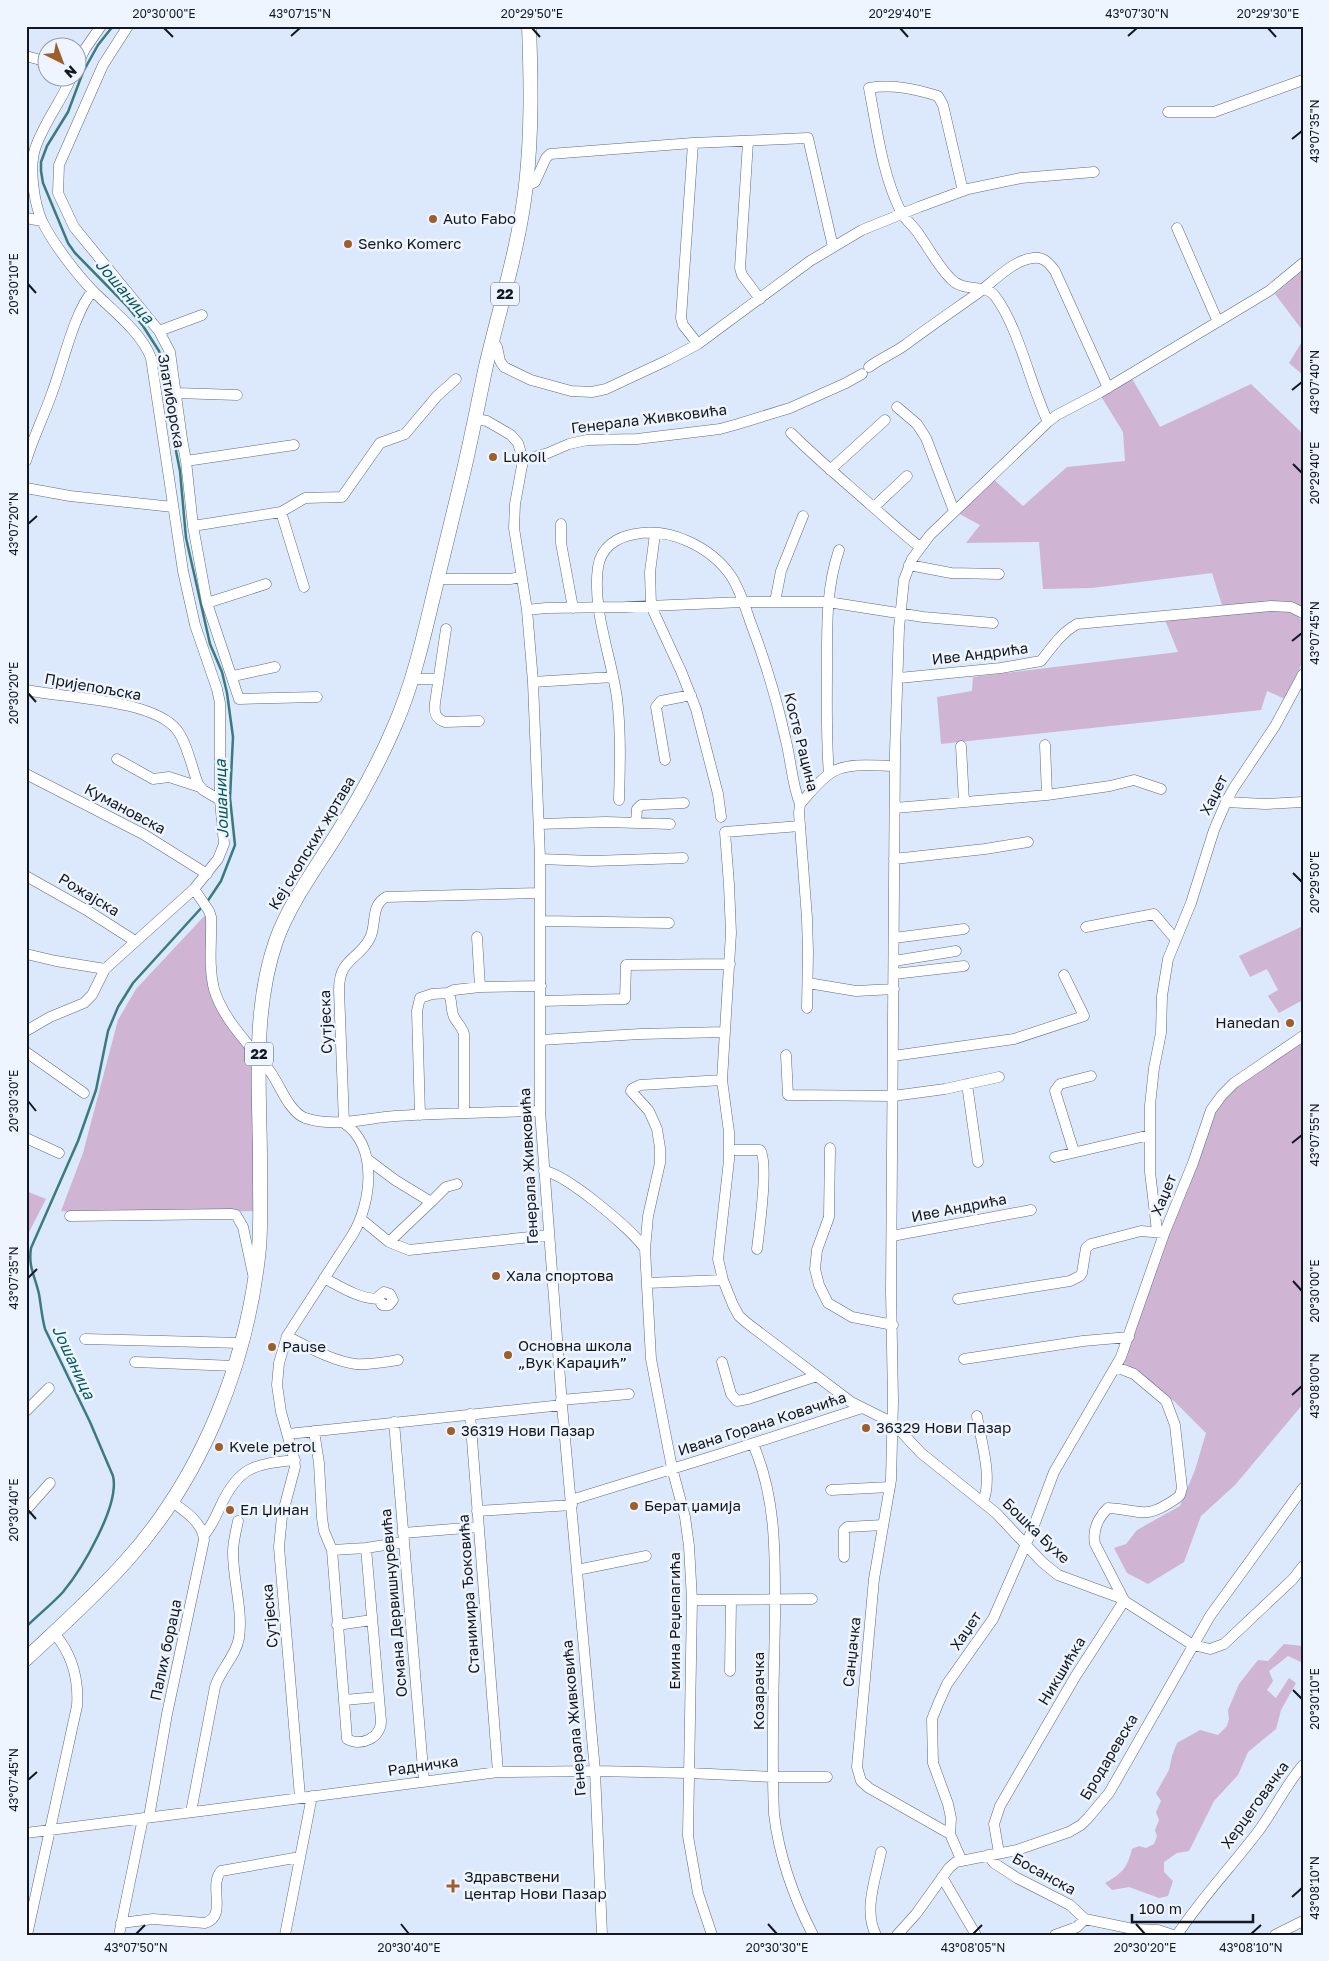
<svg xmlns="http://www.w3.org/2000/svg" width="1329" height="1961" font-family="'Golos Text',sans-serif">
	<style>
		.green { fill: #cfb4d3 }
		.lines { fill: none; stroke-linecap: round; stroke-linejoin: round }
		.stream { stroke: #3a7b80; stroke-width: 2.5 }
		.minor-casing { stroke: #5e6b7f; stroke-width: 11 }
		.major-casing { stroke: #5e6b7f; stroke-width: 15 }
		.minor { stroke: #fff; stroke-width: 10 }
		.major { stroke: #fff; stroke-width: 14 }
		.ticks { fill: none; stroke: #131820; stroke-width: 2 }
		.poi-dot { fill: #9f5d2a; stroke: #eff5ff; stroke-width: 2 }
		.labels { text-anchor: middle; stroke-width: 5; stroke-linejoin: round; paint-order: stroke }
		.shield { fill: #eff5ff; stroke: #555a63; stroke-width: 1 }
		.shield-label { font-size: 14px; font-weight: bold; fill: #131820 }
		.poi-label { font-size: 15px; fill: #131820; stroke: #eff5ff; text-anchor: start }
		.street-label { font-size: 15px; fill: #131820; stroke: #eff5ff }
		.water-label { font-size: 16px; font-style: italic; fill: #06595c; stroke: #eff5ff }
		.neatline { fill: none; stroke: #131820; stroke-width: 2 }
		.ticks-label { font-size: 12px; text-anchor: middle; fill: #131820 }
	</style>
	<rect width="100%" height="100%" fill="#dce8fb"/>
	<path class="green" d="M1303 270V331L1275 294Z
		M1303 340V375L1289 363Z
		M1130 375 1160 427 1251 384 1303 434V607L1296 614 1303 622V661L1285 699 1267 691 1261 710 941 744 937 697 972 691 973 677 1178 652 1165 620 1225 615 1212 573 1092 588 1043 589 1039 542 966 543 980 525 954 511 991 477 1023 506 1067 467 1125 461 1123 432 1099 393Z
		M209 911 213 985 253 1048 255 1211 105 1215 61 1211 83 1153 118 1020 136 989Z
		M1303 926V1000L1279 1013 1268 996 1278 990 1267 969 1250 977 1239 956Z
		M1303 1036V1404L1235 1485 1201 1516 1184 1562 1148 1584 1127 1573 1114 1548 1126 1544 1137 1530 1180 1506 1195 1470 1206 1433 1174 1401 1124 1363 1129 1337 1222 1095Z
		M26 1191 46 1199 26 1238Z
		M1284 1644 1303 1646V1663L1288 1656 1269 1671 1273 1681 1267 1690 1276 1698 1289 1678 1296 1683 1281 1710 1276 1729 1248 1752 1238 1775 1214 1801 1189 1851 1177 1853 1164 1862V1872L1173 1881 1168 1896 1159 1898 1129 1887 1112 1890 1105 1883C1123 1873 1127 1868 1132 1849L1139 1846 1146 1848 1154 1844 1157 1836 1155 1830 1159 1820 1156 1812 1161 1801 1156 1793 1169 1770 1172 1756 1177 1743 1200 1730 1218 1735 1227 1726 1229 1719 1228 1710 1239 1684 1258 1660 1268 1661Z"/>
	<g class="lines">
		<path class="stream" d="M113 26 98 45 83 72 68 112 47 146 41 162V171L43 183 68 243 75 253 127 306 143 326 159 351 166 367 168 373 166 401 180 471 186 538 210 644 222 672 227 693 233 737 230 798 235 845 221 881 207 902
			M26 1627C38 1615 52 1604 63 1592 82 1569 120 1505 113 1476L90 1422 45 1329C42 1318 41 1306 39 1294 35 1276 28 1267 31 1248L78 1141 96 1090 108 1031 118 1007 133 983 203 906"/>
		<g class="minor-casing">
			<path id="minor" d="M128 26 103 65 59 165 58 193 74 227 159 331 170 352 182 439 186 461 193 526 207 603 239 699 317 697
				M26 56 48 62
				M78 63 85 49 101 26
				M1168 112H1214L1303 80
				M748 142 740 268 742 275 760 299
				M693 143 681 318 683 325 698 344
				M526 186 535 182 546 158 550 154 693 143 808 138 833 247
				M963 191 943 105 938 96C915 89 893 84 869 88 877 129 882 174 901 212 906 221 915 227 920 236 930 250 938 266 951 279 964 293 985 283 995 296 1019 328 1030 384 1048 422
				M26 218 42 221
				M1177 228 1218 322
				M159 331 202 315
				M493 341 497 347 500 361 504 367 531 380 571 391 592 392 606 389 668 360 698 344 810 261 862 230 919 207 968 189 1021 178 1094 172
				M869 367C881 358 894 353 905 345 929 327 954 310 978 293 993 282 1013 260 1033 258 1043 256 1049 263 1055 271L1108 388
				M176 393 237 395
				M897 407 917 424 926 438 954 511
				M476 419 487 421 511 435 518 443 523 460 515 504 514 528 527 610 533 682 540 859V1111L562 1405 595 1771 602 1935
				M791 433C817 459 845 482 872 506 888 520 903 534 920 547
				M523 460 548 453 569 444 587 440 637 439 720 429 738 424 790 408 846 383 862 374
				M26 461C33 438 44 416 52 393 62 367 75 309 93 291
				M186 461 294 445
				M830 470 885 420
				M26 488 70 496 173 507
				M874 507 907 476
				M281 512 304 587
				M561 524V543L573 608
				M193 526 281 512 305 498 342 497 380 443 405 434 437 396 456 379
				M655 534 650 572 651 606 681 671 696 709 718 794 721 817
				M909 565 951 573 999 574
				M438 579H510L521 577
				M775 602 781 571 803 516
				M207 603 266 584
				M527 610 546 608 625 607 743 602H828L923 617 993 623
				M446 629 435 703C434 712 435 719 445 722L479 721
				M233 676 275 667
				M899 678 1001 668 1041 661C1052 647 1061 633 1077 624L1271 606 1291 607 1303 613
				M412 679H438
				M533 682 613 677
				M26 690C64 698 153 699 177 730 187 743 192 768 198 784L203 790 220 800
				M1045 745 1047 795
				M961 746 964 802
				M117 759 153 779 169 777 200 787
				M665 760 656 707 661 701 691 695
				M26 774 143 834 207 874
				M829 774C826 739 827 703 827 667 827 627 826 588 839 550
				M619 800C620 766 621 731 617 698 611 655 592 610 598 567 601 547 617 537 635 534 670 527 711 547 731 576 740 590 745 606 750 621 765 660 777 700 786 741 791 761 792 784 800 804L799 813 807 918 808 952 807 1008
				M1226 802 1265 804 1303 802
				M800 804C810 793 821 778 834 771 851 762 876 766 895 766
				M895 808 1047 795 1110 786 1134 780 1161 789
				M636 823 637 809 641 805 684 803
				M539 824 606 822 670 824
				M800 826 725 832 729 885 731 933 722 1080 729 1132V1160L718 1259 723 1280 733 1305 739 1316 747 1323 851 1402 893 1423 921 1453 996 1513 1042 1562 1058 1575 1118 1597 1193 1645 1210 1649 1224 1644 1293 1579 1303 1566
				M540 859 592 861 683 858
				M894 859 985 849 1028 842
				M26 876 88 911 135 941
				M194 889 209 911 211 917C212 941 208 965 214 989 223 1020 250 1045 269 1070 280 1084 288 1111 305 1118 335 1128 366 1118 395 1116 444 1113 492 1112 540 1111
				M541 921 669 923
				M1086 927 1154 914 1176 940
				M477 937 480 987
				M894 938 964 929
				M26 954 56 961 105 969
				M894 961 956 951
				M894 974 964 966
				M808 983 856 991 894 989
				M448 993C453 1000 450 1009 454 1017 457 1023 462 1027 464 1034V1113
				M541 1001 625 999 626 965 730 964
				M26 1031 50 1017 84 1003 92 995 105 969 194 889 218 859 224 844 220 800V703L217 689 195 625 183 571 151 358C142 333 112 310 94 292 77 275 52 242 42 221 34 203 29 168 35 149 43 124 61 102 71 78
				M540 1040 640 1034 725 1032
				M26 1052 84 1093
				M786 1055 788 1095 893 1096 945 1089 999 1077
				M893 1056 1014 1039 1084 1016 1064 975
				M967 1084 978 1162
				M420 1115 417 1011 420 998 432 994 448 993 454 990 480 987 541 986
				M26 1138 59 1153
				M830 1148 829 1217 817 1250 815 1269 819 1285 828 1303 852 1317 893 1325
				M729 1150H760C769 1161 759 1232 757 1249
				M1074 1152 1055 1091 1060 1084 1091 1076
				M1055 1157 1150 1135
				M367 1159 395 1180 431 1202 446 1187 457 1184
				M544 1171C566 1174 633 1230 645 1249
				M70 1216 231 1214 236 1215 243 1227 253 1274
				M361 1219 389 1242 409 1250 549 1235
				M1157 1231 1150 1172V1105L1154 1068 1161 1033 1162 996 1168 959 1191 903 1214 830 1226 802 1233 789 1275 726 1303 674
				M892 1236 1031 1210
				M389 1242 431 1202
				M324 1278C341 1287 359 1299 379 1299L382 1305H389L393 1300 390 1294 384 1292 379 1296V1299
				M647 1283 723 1280
				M958 1299 1070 1281 1080 1276 1082 1273 1086 1248 1091 1244 1141 1231 1163 1233
				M287 1336C308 1347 332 1361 356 1364 369 1365 385 1362 398 1360
				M85 1339 241 1343
				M964 1359 1083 1341 1129 1337
				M135 1362 235 1366
				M722 1362 731 1394 737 1401 748 1399 817 1376
				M1116 1367 1134 1374 1166 1401 1175 1425 1182 1488 1180 1495 1177 1498C1144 1521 1143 1510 1108 1508 1098 1518 1092 1529 1095 1544L1124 1600
				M561 1400 629 1394
				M26 1411 49 1388
				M470 1414 498 1772
				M977 1416C981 1442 993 1477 983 1502
				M394 1422 424 1781
				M314 1431 319 1463 322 1518 324 1531 332 1550 366 1548 381 1721C381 1738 361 1747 347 1739L344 1700
				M288 1434 562 1405
				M753 1444C777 1499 775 1557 775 1616 774 1682 771 1748 774 1814 779 1855 794 1898 813 1935
				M831 1490 890 1487
				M571 1500 717 1455 862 1408
				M26 1510 50 1483
				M477 1511 572 1505
				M403 1533 478 1527
				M204 1535C212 1526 216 1516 221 1505 239 1467 254 1464 295 1460
				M366 1548 404 1542
				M332 1550 344 1700 378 1697
				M844 1557V1530L847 1527 883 1525
				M577 1570 646 1556
				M692 1600 812 1599
				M337 1625 372 1620
				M730 1671 731 1600
				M300 1797 279 1547 282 1516 295 1467 294 1458 281 1412 277 1385 279 1363 287 1336 353 1234C371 1203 379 1147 344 1123L339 990C339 958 359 960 370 938 377 924 370 906 386 897L540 893
				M191 1812 215 1687C220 1670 236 1656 239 1638 243 1610 233 1581 233 1552 233 1542 236 1531 238 1521
				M149 1817 167 1714 204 1540C203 1523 185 1511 172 1502
				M26 1833 209 1810 498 1772 595 1771 689 1773 773 1777H827
				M950 1834 869 1788 861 1781 857 1767 874 1579 891 1480 893 1401 891 1291 895 752 899 628 904 580 912 559 930 535 1048 422 1057 415 1099 393 1269 291 1303 263
				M999 1853 994 1824 1000 1806 1075 1677 1124 1601
				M988 1855 994 1863 1017 1878 1070 1905 1085 1919 1133 1929 1158 1930 1173 1935
				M961 1859 950 1834 951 1818 948 1804 933 1763 932 1719 938 1704 947 1684 993 1619 1033 1528 1054 1472 1121 1357 1164 1234 1193 1163 1211 1110 1222 1095 1234 1083 1303 1036
				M942 1877 976 1935
				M121 1923 153 1919 205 1923C228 1916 208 1886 221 1871L300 1857
				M27 1935 77 1706C79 1678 72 1654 54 1633
				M119 1935 143 1818
				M285 1935 312 1796
				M712 1935 698 1893 688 1836 692 1600 689 1546 685 1517 672 1468 651 1359 645 1249 648 1216 660 1163V1148L657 1129 649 1111 631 1091 632 1089 640 1085 722 1080
				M876 1935C863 1910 876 1878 881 1852
				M897 1935 916 1914 949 1868 956 1862 1017 1850 1069 1832 1081 1825 1088 1818 1109 1793 1210 1616 1303 1488
				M1055 1935 1077 1927 1085 1919
				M1177 1935C1202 1897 1233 1865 1260 1829 1275 1808 1286 1785 1303 1765
				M1275 1935 1303 1921"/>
		</g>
		<g class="major-casing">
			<path id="major" d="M26 1659C61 1626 96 1595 127 1560 203 1475 248 1361 259 1248 261 1224 260 1201 260 1177 261 1099 250 1016 276 941 290 902 316 868 337 834 359 799 379 763 395 725 414 681 424 635 435 589 444 552 453 515 462 478 471 441 478 403 486 366 500 306 519 247 526 185 532 132 531 79 529 26"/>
		</g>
		<use href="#minor" class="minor"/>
		<use href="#major" class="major"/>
	</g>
	<path class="ticks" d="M164 28 173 37M532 28 540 37M900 28 908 37M1268 28 1276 37M291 36 300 28M1128 36 1137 28M1292 139 1302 131M28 284 36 293M1292 390 1302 382M1293 464 1302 473M28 524 37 516M1292 641 1302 633M28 693 36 702M1293 873 1302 882M28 1101 36 1111M1292 1143 1302 1135M28 1278 37 1269M1293 1281 1302 1291M1292 1395 1302 1386M28 1510 36 1519M1293 1690 1302 1699M28 1780 37 1772M1292 1897 1302 1888M401 1924 409 1934M768 1924 777 1934M1136 1924 1145 1934M136 1934 145 1925M973 1934 982 1925M1251 1934 1261 1925"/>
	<g class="poi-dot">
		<circle cx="433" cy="219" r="5"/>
		<circle cx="348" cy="244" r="5"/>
		<circle cx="493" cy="457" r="5"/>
		<circle cx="1290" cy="1023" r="5"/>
		<circle cx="496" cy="1276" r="5"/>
		<circle cx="272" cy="1347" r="5"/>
		<circle cx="508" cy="1355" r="5"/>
		<circle cx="866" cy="1428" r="5"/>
		<circle cx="451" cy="1431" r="5"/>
		<circle cx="219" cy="1447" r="5"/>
		<circle cx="634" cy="1506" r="5"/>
		<circle cx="230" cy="1510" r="5"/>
		<path d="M450.5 1878.5h5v5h5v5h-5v5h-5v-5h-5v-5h5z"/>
	</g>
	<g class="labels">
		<g class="shield">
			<rect x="491" y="282.5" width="28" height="23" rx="4"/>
			<rect x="245" y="1042.5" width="28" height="23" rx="4"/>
		</g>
		<g class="shield-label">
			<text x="505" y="299">22</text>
			<text x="259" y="1059">22</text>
		</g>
		<g class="poi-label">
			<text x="443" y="224">Auto Fabo</text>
			<text x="358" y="249">Senko Komerc</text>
			<text x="503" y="462">Lukoil</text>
			<text x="1280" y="1028" text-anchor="end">Hanedan</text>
			<text x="506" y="1281">Хала спортова</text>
			<text x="518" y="1351">Основна школа<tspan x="518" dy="17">„Вук Караџић”</tspan></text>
			<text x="282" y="1352">Pause</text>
			<text x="876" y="1433">36329 Нови Пазар</text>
			<text x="461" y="1436">36319 Нови Пазар</text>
			<text x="229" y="1452">Kvele petrol</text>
			<text x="644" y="1511">Берат џамија</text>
			<text x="240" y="1515">Ел Џинан</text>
			<text x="464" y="1882">Здравствени<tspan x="464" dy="17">центар Нови Пазар</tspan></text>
		</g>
		<g class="street-label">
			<text transform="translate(171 401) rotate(80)" y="5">Златиборска</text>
			<text transform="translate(649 419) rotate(-7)" y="5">Генерала Живковића</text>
			<text transform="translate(980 654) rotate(-7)" y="5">Иве Андрића</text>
			<text transform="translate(93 687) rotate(10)" y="5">Пријепољска</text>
			<text transform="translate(801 742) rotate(76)" y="5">Косте Рацина</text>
			<text transform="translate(1214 795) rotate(-63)" y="5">Хаџет</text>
			<text transform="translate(125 809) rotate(28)" y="5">Кумановска</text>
			<text transform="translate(312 843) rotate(-59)" y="5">Кеј скопских жртава</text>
			<text transform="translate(89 895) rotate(31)" y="5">Рожајска</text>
			<text transform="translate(326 1022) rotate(-92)" y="5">Сутјеска</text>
			<text transform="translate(529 1166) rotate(-93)" y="5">Генерала Живковића</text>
			<text transform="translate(1164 1195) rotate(-68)" y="5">Хаџет</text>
			<text transform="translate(959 1208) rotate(-11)" y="5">Иве Андрића</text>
			<text transform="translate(762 1424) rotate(-18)" y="5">Ивана Горана Ковачића</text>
			<text transform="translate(1036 1531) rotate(44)" y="5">Бошка Бухе</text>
			<text transform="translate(469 1594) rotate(-94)" y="5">Станимира Ђоковића</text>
			<text transform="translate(394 1603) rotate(-95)" y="5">Османа Дервишнуревића</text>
			<text transform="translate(270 1616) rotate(-95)" y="5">Сутјеска</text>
			<text transform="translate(675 1621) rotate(-90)" y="5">Емина Реџепагића</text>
			<text transform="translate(966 1631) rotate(-56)" y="5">Хаџет</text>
			<text transform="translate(166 1650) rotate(-78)" y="5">Палих бораца</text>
			<text transform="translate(852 1652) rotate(-84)" y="5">Санџачка</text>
			<text transform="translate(1062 1671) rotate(-59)" y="5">Никшићка</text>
			<text transform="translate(759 1691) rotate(-90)" y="5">Козарачка</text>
			<text transform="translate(574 1718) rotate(-95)" y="5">Генерала Живковића</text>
			<text transform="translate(1109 1757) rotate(-59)" y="5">Бродаревска</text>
			<text transform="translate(423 1766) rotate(-8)" y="5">Радничка</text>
			<text transform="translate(1255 1805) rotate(-54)" y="5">Херцеговачка</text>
			<text transform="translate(1044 1874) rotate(29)" y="5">Босанска</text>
		</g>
		<g class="water-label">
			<text transform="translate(125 291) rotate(49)" y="6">Јошаница</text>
			<text transform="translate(221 799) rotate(-92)" y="6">Јошаница</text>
			<text transform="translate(74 1362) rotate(65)" y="6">Јошаница</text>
		</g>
	</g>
	<rect width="1329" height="1961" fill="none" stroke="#eff5ff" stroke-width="55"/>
	<g transform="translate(62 62) rotate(138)"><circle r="24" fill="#eff5ff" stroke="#979da6"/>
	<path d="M0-4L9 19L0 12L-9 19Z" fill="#9f5d2a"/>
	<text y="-8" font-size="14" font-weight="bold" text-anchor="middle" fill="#131820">N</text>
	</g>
	<path d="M1132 1914v8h121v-8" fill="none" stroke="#131820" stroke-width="2.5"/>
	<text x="1139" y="1914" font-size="15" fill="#131820" stroke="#eff5ff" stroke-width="4" paint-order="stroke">100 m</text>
	<rect x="28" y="28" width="1274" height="1906" class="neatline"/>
	<g class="ticks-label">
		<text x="164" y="18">20°30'00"E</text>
		<text x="300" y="18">43°07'15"N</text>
		<text x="532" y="18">20°29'50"E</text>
		<text x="900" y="18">20°29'40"E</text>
		<text x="1137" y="18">43°07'30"N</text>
		<text x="1268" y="18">20°29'30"E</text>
		<text transform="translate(1315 131) rotate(-90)" y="4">43°07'35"N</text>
		<text transform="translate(14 284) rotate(-90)" y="4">20°30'10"E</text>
		<text transform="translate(1315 382) rotate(-90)" y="4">43°07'40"N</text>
		<text transform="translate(1315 473) rotate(-90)" y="4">20°29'40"E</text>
		<text transform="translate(14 524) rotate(-90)" y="4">43°07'20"N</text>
		<text transform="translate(1315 633) rotate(-90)" y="4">43°07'45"N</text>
		<text transform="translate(14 693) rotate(-90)" y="4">20°30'20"E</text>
		<text transform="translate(1315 882) rotate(-90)" y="4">20°29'50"E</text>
		<text transform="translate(14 1101) rotate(-90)" y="4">20°30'30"E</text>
		<text transform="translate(1315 1135) rotate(-90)" y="4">43°07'55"N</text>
		<text transform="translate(14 1278) rotate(-90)" y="4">43°07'35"N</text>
		<text transform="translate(1315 1291) rotate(-90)" y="4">20°30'00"E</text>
		<text transform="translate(1315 1386) rotate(-90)" y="4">43°08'00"N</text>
		<text transform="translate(14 1510) rotate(-90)" y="4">20°30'40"E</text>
		<text transform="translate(1315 1699) rotate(-90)" y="4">20°30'10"E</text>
		<text transform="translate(14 1780) rotate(-90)" y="4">43°07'45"N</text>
		<text transform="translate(1315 1888) rotate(-90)" y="4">43°08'10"N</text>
		<text x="136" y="1952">43°07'50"N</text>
		<text x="409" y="1952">20°30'40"E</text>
		<text x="777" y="1952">20°30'30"E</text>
		<text x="973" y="1952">43°08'05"N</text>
		<text x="1145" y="1952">20°30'20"E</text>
		<text x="1251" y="1952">43°08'10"N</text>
	</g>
</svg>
